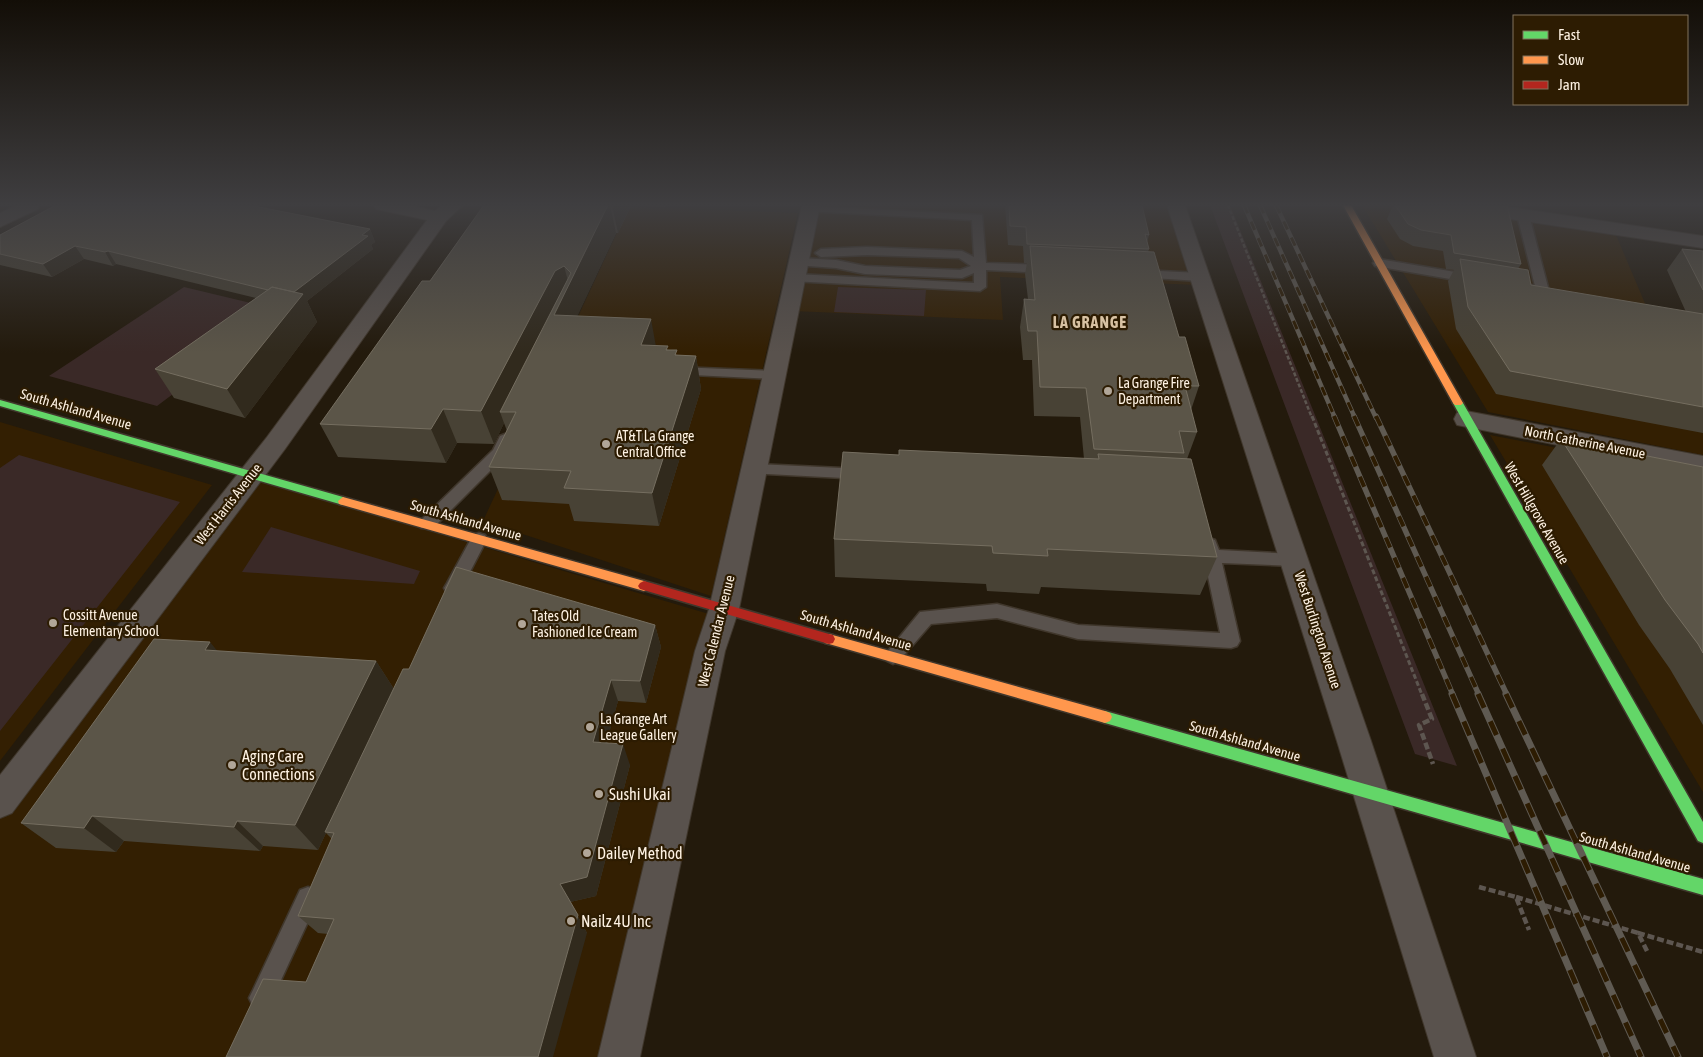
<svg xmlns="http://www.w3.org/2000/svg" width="1703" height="1057" font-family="'Asap Condensed',sans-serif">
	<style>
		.built { fill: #331f02 }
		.green { fill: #3a2927 }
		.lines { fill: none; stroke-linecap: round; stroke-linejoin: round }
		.lane-casing { stroke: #40372c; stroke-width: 3 }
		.street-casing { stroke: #40372c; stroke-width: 2 }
		.fast-casing { stroke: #40372c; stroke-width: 3 }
		.slow-casing { stroke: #40372c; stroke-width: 3 }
		.jam-casing { stroke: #40372c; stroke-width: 3 }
		.path-far2 { stroke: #5d5650; stroke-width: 2.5; stroke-dasharray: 4 2; stroke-linecap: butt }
		.path-far1 { stroke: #5d5650; stroke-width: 3; stroke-dasharray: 5 2.5; stroke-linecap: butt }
		.path { stroke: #5d5650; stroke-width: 4.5; stroke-dasharray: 7 3; stroke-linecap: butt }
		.lane { fill: #59524d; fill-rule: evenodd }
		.street { fill: #59524d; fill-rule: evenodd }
		.fast { fill: #63d668; fill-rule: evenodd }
		.slow { fill: #ff974d; fill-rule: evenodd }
		.jam { fill: #b3261e; fill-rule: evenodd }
		.rail-far2-casing { stroke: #5f5a52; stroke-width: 4.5 }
		.rail-far1-casing { stroke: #5f5a52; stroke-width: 5.5 }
		.rail-casing { stroke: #5f5a52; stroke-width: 7 }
		.rail-far2 { stroke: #2d1c02; stroke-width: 3; stroke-dasharray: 9; stroke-linecap: butt }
		.rail-far1 { stroke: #2d1c02; stroke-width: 4; stroke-dasharray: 11; stroke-linecap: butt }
		.rail { stroke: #2d1c02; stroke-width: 5; stroke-dasharray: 15; stroke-linecap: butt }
		.wall { fill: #484235 }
		.shaded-wall { fill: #312a1d }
		.building { fill: #5b5548; stroke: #756e60 }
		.poi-dot { fill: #b1a698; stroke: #2d1c02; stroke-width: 2 }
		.labels { text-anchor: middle; stroke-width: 4.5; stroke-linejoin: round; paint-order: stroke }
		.poi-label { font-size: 14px; fill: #fef2e3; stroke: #2d1c02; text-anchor: start }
		.street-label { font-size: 14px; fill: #fef2e3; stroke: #2d1c02 }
		.far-district-label { font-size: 16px; font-weight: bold; letter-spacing: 1px; fill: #d8c2a3; stroke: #2d1c02 }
		.near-poi-label { font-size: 16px; fill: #fef2e3; stroke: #2d1c02; text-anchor: start }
	</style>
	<rect width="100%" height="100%" fill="#231a0c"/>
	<path class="built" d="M816 205H1171L1199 285 1000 277 1003 320 793 311Z
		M1362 205H1419L1616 235 1655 327 1703 335V455L1488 412Z
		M629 207 798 213 711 596 483 521Z
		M0 422 212 485 0 761Z
		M1490 435 1703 476V792Z
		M250 478 709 614 608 1057H0V812Z"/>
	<path class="green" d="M1210 205H1230L1457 766 1415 754Z
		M184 287 284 311 157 406 49 376Z
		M838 287 926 290 924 316 834 312Z
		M19 455 180 502 0 731V468Z
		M271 527 420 571 414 584 242 572Z"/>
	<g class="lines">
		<g class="lane-casing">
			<path id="lane" d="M810 206 982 215 986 263 1048 265 1054 269 1048 273 986 270V287L980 291 791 281 789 278 795 274 974 283V273L962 278 865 274 836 268 795 265 793 262 799 258 836 260 865 266 960 270 971 266 959 258 867 255 821 257 815 253 821 249 867 247 962 251 974 257 972 220 806 211V207Z
				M1523 212 1529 215 1549 291 1547 294 1527 292 1521 288 1527 284 1535 286 1517 215Z
				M1379 259 1473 275 1479 279 1473 283 1375 266 1373 263Z
				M1140 270 1200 273 1206 277 1200 281 1136 277 1134 274 1136 271Z
				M677 367 774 371 781 375 774 379 672 374 670 371Z
				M505 434 512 439 504 457 433 528H421L419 524 421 520 493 450 500 436Z
				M754 464 863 469 868 470 871 474 868 478 863 479 749 473 746 469 749 465Z
				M479 533 485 535 487 539 459 593 453 595 447 593 444 588 447 583 473 535Z
				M1209 538 1215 540 1219 550 1294 554 1300 556 1302 560 1300 564 1294 566 1222 563 1240 641 1237 646 1231 648 1078 639 997 618 931 624 899 661 893 664 887 661 884 656 920 612 997 604 1078 625 1220 633 1201 544 1203 540Z
				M308 887 316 890 319 898 269 1006 261 1010 253 1006 249 998 253 990 300 890Z"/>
		</g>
		<g class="street-casing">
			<path id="street" d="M17 205H40L38 209 0 227V213Z
				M374 205H410L435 211 442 205H463L446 221 285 449 12 813 0 818V775L267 437 427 220 376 209Z
				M802 205H820L739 609 725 651 640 1057H598L695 651 709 609Z
				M1167 205H1185L1370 738 1476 1057H1434L1336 738Z
				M1448 205H1495L1703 236V248L1457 211 1450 209Z
				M1466 411 1703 456V474L1457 425 1454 419 1457 413Z"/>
		</g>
		<g class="fast-casing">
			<path id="fast" d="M0 400 343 497 348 501 343 505 0 406Z
				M1458 400 1463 403 1703 822V843L1698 841 1453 403Z
				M1105 711 1703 879V895L1105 723 1100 721 1098 717 1100 713Z"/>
		</g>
		<g class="slow-casing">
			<path id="slow" d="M1343 205H1351L1463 403 1461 405H1455L1453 403Z
				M343 497 644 581 648 583 650 586 648 589 644 591 339 504 338 501Z
				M829 634 1105 711 1110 713 1112 717 1110 721 1105 723 829 644 825 643 823 639 825 635Z"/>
		</g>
		<g class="jam-casing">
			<path id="jam" d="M644 581 829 634 833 635 835 639 833 643 829 644 640 589 638 586 640 583Z"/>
		</g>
		<path class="path-far2" d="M1228 205 1312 418"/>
		<path class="path-far1" d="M1312 416 1422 695"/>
		<path class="path" d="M1422 694 1432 719 1419 725 1433 764
			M1479 887 1516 897 1529 930
			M1516 897 1638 933
			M1647 951 1638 933 1703 952"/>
		<use href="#lane" class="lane"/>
		<use href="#street" class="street"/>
		<use href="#fast" class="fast"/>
		<use href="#slow" class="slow"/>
		<use href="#jam" class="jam"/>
		<g class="rail-far2-casing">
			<path id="rail-far2" d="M1244 205 1335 418
				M1260 205 1355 418
				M1276 205 1376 418"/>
		</g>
		<g class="rail-far1-casing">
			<path id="rail-far1" d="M1334 416 1453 695
				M1354 416 1479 695
				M1376 416 1507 695"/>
		</g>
		<g class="rail-casing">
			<path id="rail" d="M1452 694 1607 1057
				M1478 694 1641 1057
				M1506 694 1678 1057"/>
		</g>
		<use href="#rail-far2" class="rail-far2"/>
		<use href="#rail-far1" class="rail-far1"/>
		<use href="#rail" class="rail"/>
	</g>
	<path class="wall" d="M484 205H666L665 207 631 206 618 233H616L577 316 669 350 677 355 696 356 701 389 659 526 574 521 569 504 502 500 489 467 507 431 504 423 494 444 457 443 446 463 338 457 320 424 430 281Z
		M1005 205H1142L1149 235 1147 243 1149 249 1148 252 1179 337 1199 386 1191 410 1197 432 1187 459 1217 557 1200 595 1041 587 1039 594 987 591 986 584 835 577 834 539 899 455 1084 459 1080 417 1034 416 1032 360H1023L1020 327 1024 299H1028L1025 274 1027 263H1024L1023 246 1008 245Z
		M1393 205H1507L1521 264 1518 269 1531 285 1686 312 1667 270 1682 249 1703 251V433L1496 394 1456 329 1448 281 1454 270 1446 269 1443 251 1413 246 1400 239 1387 219Z
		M370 229 375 242 371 245 373 249 307 301 317 322 245 418 174 398 155 369 256 298 116 264 113 266 84 259 52 277 0 265V235Z
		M1561 439 1703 467V725L1670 669 1639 625 1542 465Z
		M655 625 661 647 646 703 618 701 606 743 630 765 596 896 570 902 587 933 306 982 328 934 318 933 298 916 332 839 326 833 318 850 263 846 260 851 124 841 116 852 56 848 21 823 217 651 376 661 394 689 409 669Z"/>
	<path class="shaded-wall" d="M608 205H610L616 233 563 347 500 412 504 423 494 444 481 411 555 271 564 266 569 285Z
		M612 205H631L618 233Z
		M370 229 375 242 371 245 373 249 307 301 317 322 245 418 227 389 290 295Z
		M75 246 84 259 52 277 43 264Z
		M108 251 116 264 113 266 105 252Z
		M651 319 657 352 641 345Z
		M696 356 701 389 659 526 652 493Z
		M443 409 457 443 446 463 431 429Z
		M655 625 661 647 646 703 640 681Z
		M210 642 233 670 205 650Z
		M376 661 394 689 318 850 295 825Z
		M611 680 618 701 601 763 593 742Z
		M623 744 630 765 596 896 570 902 587 933 553 1057H538L560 884Z
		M92 816 124 841 116 852 84 828Z
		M237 821 263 846 260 851 234 827Z"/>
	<path class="building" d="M56 205H249L370 229 362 235 368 236 294 292 272 287 268 290 108 251 105 252 75 246 43 264 0 254V235Z
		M484 205H608L554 315 651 319 641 345 668 346 666 350H677L675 355 696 356 652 493 564 488 571 471 489 467 516 412H500L571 273 564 266 555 271 481 411 443 409 431 429 320 424 422 281H430Z
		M1009 205H1142L1149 235 1145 234 1149 249 1027 244 1026 227 1010 226Z
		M1395 205H1507L1521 264 1454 253 1451 235 1421 230 1408 224Z
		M1030 246 1154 252 1179 337H1185L1199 386H1185L1197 432 1179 431 1184 453 1094 449 1086 388 1040 387 1037 331H1028L1024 299 1035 300Z
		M1682 249 1703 251V290Z
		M1460 259 1528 270 1531 285 1703 314V407L1510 371 1468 307Z
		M272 287 303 294 227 389 155 369Z
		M1561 439 1703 467V653L1698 644 1665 600Z
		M899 450 1099 459 1098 454 1191 459 1217 557 1047 549 1048 556 993 553 992 546 834 539 843 452 899 455Z
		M456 567 655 625 640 681 611 680 593 742 623 744 587 877 560 884 578 915 538 1057H226L263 979 306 982 334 919 298 916 334 833 325 832 403 669H409Z
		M154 639 210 642 205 650 376 661 295 825 237 821 234 827 92 816 84 828 21 823Z"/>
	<linearGradient id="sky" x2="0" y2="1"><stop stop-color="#130e07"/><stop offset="0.58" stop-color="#3f3e40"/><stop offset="1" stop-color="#3f3e40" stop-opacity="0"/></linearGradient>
	<rect width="1703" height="353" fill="url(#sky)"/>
	<g class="poi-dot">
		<circle cx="1108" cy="391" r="5"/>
		<circle cx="606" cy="444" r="5"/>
		<circle cx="53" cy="623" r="5"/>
		<circle cx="522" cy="624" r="5"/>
		<circle cx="590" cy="727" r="5"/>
		<circle cx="232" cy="765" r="5"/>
		<circle cx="599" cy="794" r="5"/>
		<circle cx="587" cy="853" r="5"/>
		<circle cx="571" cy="921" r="5"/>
	</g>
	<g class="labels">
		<g class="poi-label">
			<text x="1118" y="388">La Grange Fire<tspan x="1118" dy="16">Department</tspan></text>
			<text x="616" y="441">AT&amp;T La Grange<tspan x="616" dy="16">Central Office</tspan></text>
			<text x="63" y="620">Cossitt Avenue<tspan x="63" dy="16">Elementary School</tspan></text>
			<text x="532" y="621">Tates Old<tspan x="532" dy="16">Fashioned Ice Cream</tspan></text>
			<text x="600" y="724">La Grange Art<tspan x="600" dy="16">League Gallery</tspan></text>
		</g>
		<g class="street-label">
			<text transform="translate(76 409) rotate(16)" y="5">South Ashland Avenue</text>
			<text transform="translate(1585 442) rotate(11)" y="5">North Catherine Avenue</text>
			<text transform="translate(228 504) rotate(-52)" y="5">West Harris Avenue</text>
			<text transform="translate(1537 513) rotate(60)" y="5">West Hillgrove Avenue</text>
			<text transform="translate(466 520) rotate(16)" y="5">South Ashland Avenue</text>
			<text transform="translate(856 630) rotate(16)" y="5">South Ashland Avenue</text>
			<text transform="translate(1318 630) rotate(72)" y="5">West Burlington Avenue</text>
			<text transform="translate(716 631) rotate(-76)" y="5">West Calendar Avenue</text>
			<text transform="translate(1245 741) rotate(16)" y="5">South Ashland Avenue</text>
			<text transform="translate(1635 852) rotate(16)" y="5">South Ashland Avenue</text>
		</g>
		<g class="far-district-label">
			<text x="1090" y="328">LA GRANGE</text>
		</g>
		<g class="near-poi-label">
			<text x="242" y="762">Aging Care<tspan x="242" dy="18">Connections</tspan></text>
			<text x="609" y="800">Sushi Ukai</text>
			<text x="597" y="859">Dailey Method</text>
			<text x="581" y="927">Nailz 4U Inc</text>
		</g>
	</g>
	<rect x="1513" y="15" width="175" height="90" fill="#2d1c02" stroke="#81725c"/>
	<rect x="1523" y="31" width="25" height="8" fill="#63d668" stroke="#81725c"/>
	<text x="1558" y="40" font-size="15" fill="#fef2e3">Fast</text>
	<rect x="1523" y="56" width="25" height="8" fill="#ff974d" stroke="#81725c"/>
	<text x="1558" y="65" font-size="15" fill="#fef2e3">Slow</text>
	<rect x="1523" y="81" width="25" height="8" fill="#b3261e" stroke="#81725c"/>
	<text x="1558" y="90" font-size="15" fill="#fef2e3">Jam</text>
</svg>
